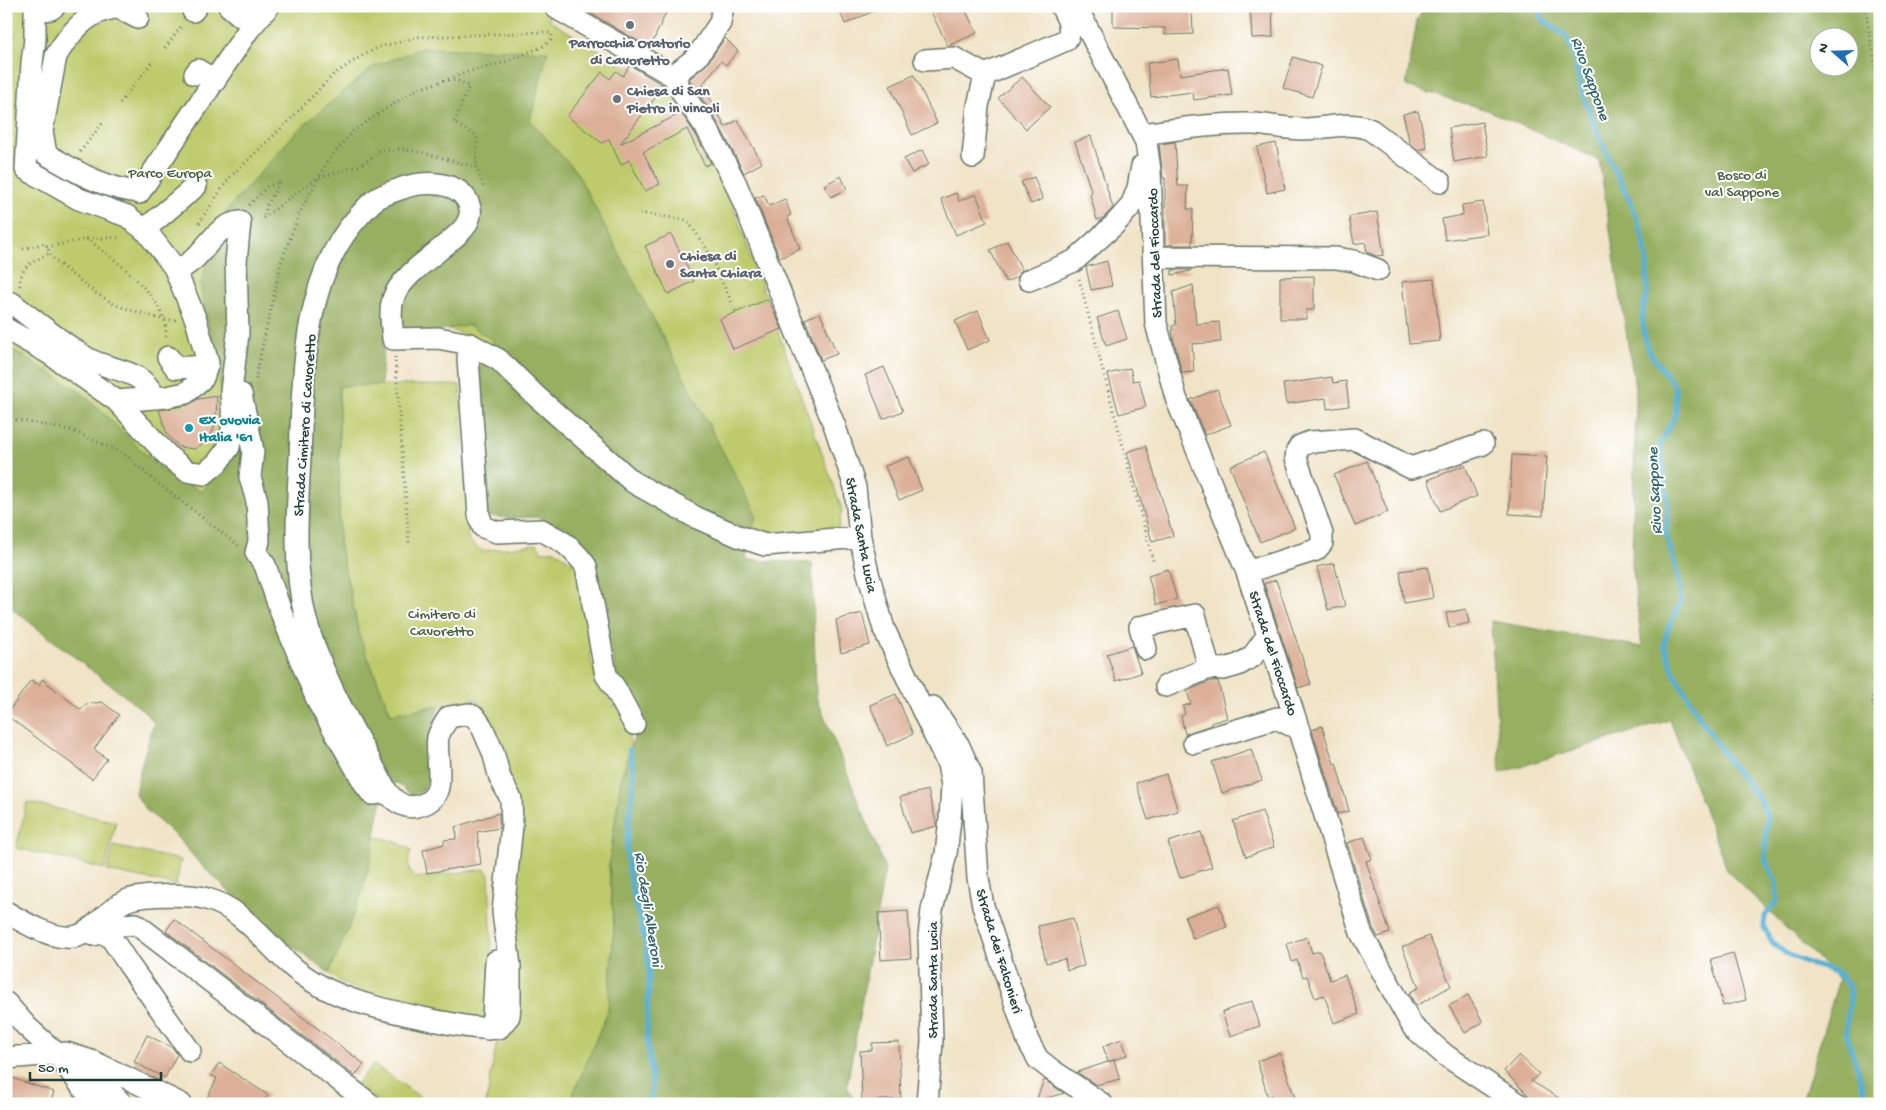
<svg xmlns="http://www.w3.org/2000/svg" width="1886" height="1110" font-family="'Gochi Hand',sans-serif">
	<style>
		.green { fill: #becb6c; stroke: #6e8450 }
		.forest { fill: #96af60; stroke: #5a764a; fill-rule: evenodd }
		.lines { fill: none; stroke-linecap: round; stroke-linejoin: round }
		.stream { stroke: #58b0d5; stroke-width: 5 }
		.building { fill: #dcb098 }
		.minor-casing { stroke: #687767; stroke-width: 24 }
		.path { stroke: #687767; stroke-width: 3; stroke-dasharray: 1 4; stroke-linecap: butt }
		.minor { stroke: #fff; stroke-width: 21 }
		.worship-dot { fill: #6b7280; stroke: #fff; stroke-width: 2 }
		.culture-dot { fill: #0f9aa8; stroke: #fff; stroke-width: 2 }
		.labels { text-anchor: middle; stroke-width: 4; stroke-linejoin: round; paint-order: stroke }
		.worship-label { font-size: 15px; font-weight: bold; fill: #5b616d; stroke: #fff; text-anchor: start }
		.park-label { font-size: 15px; fill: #476042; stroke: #fff }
		.street-label { font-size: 15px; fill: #1f3d34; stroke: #fff }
		.culture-label { font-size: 15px; font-weight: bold; fill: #0d838f; stroke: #fff; text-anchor: start }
		.water-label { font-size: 16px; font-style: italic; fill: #33656c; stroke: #fff }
	</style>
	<rect width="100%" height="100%" fill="#fff"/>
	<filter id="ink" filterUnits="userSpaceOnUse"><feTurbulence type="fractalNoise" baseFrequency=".02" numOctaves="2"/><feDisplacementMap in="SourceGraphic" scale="10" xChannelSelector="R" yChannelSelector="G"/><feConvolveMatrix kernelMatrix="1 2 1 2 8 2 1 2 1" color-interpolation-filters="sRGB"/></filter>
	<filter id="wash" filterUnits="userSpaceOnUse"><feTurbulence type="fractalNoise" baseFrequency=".0096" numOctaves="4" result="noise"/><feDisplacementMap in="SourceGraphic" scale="20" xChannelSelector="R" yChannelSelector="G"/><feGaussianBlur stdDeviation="1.12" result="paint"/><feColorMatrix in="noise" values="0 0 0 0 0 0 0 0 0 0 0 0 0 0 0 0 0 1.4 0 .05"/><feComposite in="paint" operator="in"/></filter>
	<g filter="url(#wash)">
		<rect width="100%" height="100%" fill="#f0e3c6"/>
		<path class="green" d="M6 6H549L550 21 672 94 732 204 842 509 836 541 752 542 475 338 429 323 483 193 269 461 6 594Z
			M381 385H460L468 540 482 551 537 544 542 552 555 550 581 569 595 639C580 665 607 682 613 706L622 705 631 747 621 779 609 866 614 927 608 1011 569 1104H486L502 1011 508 771 477 699 391 714 360 638 339 543V386Z
			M27 802 116 822 105 869 16 848Z
			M374 837C388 838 399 842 411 850 408 860 406 871 416 878L485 869 489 875C491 922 494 971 487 1017L479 1021 372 998 339 981 329 973C348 930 368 884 374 837Z
			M113 846 181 860 176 885 107 871Z
			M373 1064 430 1104H381L356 1085Z"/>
		<path class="forest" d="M1425 6H1880V1104H1792L1802 1102 1839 979 1728 872 1670 720 1500 773 1491 621 1642 647 1632 564 1636 394 1599 160 1487 110 1406 86 1417 21ZM1818 38H1848V68H1818Z
			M6 18 14 34 6 143Z
			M422 48 548 51 530 120 577 173 756 515 746 560 812 563 816 696 885 868 847 1086 856 1104H569L608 1011 614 927 609 866 621 779 635 734 617 677 589 559 583 541 564 527 536 517 512 518 485 516 477 371 482 365 494 341 469 325 384 340 381 385 339 386V543L360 638 391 714 440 705 431 728 429 778 423 791 412 795 397 783H389C377 807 377 832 371 857 363 896 345 937 329 973L271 931 202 866 175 835 145 809 135 793 141 766 154 723 144 711 6 604V346L82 393 162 470 202 492 230 453 218 369 200 285 223 215 296 132 373 67Z"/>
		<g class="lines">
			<path class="stream" d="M1541 6V18L1566 36 1573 52 1581 90 1601 141 1633 208 1643 237 1647 260V292L1642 314 1644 334 1648 350 1675 387 1676 414 1660 444 1668 505 1666 534 1678 576 1681 601 1668 628 1664 645 1674 673 1700 718 1730 763 1762 803 1767 818 1765 859 1776 883 1777 900 1765 916 1764 927 1772 942 1785 953 1810 964 1838 973 1849 987 1850 1002 1846 1026 1848 1041 1858 1070 1865 1098 1864 1104
				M629 749C640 785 625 818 627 855 629 891 643 924 648 959 651 985 646 1010 647 1035 648 1058 655 1082 650 1104"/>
		</g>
		<g id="blocks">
			<path class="building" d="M578 6H669L650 48Z
				M838 6H885L845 24Z
				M943 6H963L977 33 948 46 931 12Z
				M1113 6H1192L1193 34 1165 35V28L1113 27Z
				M1250 6H1272L1273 37 1252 38Z
				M725 38 738 51 726 65 721 61 703 84 725 127 738 120 762 163 744 173 718 123 689 79 707 64Z
				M1293 57 1322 66 1312 97 1283 88Z
				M1178 59 1180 75 1228 68 1232 95 1194 100 1193 92 1151 97 1147 63Z
				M630 65 664 86 620 144 681 113 696 135 711 163 705 166 687 129 643 152 660 184 645 191 629 160 621 165 609 139 602 143 567 116 602 72 610 79 616 71 623 76Z
				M914 75 937 123 912 135 890 86Z
				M1022 77 1050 107 1026 129 998 98Z
				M1418 111 1427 148 1418 150 1410 144 1403 114Z
				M1482 122 1488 156 1454 162 1449 128Z
				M1091 136 1113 208 1103 218 1097 220 1090 194 1092 193 1075 142Z
				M1175 142 1178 186H1188L1187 209H1193L1192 245H1165V178H1163L1159 144Z
				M1276 143 1285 189 1267 193 1257 147Z
				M922 150 929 164 912 173 904 159Z
				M841 176 847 189 831 197 824 185Z
				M1034 177 1043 199 1031 204 1021 182Z
				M956 193 959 201 976 194 987 222 956 235 941 199Z
				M764 195 769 206 785 199 791 215 787 217 800 249 780 258 755 198Z
				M1483 202 1487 234 1445 240 1442 219 1463 215 1462 205Z
				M1377 212 1384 255 1376 256 1367 252 1365 242 1354 244 1349 217Z
				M671 234 694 281 668 294 645 246Z
				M1007 241 1022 270 1017 277 1006 282 990 250Z
				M1107 261 1112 286 1091 290 1086 267Z
				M1172 270H1191V271L1172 275Z
				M1314 276V310H1306V319H1280V277Z
				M1434 279 1440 341 1409 344 1402 282Z
				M1193 285 1196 324 1219 322 1221 342 1192 344 1194 372 1182 373 1173 337 1172 326 1176 325 1173 292Z
				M768 299 782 329 733 349 720 319Z
				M978 311 990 340 967 350 955 321Z
				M1118 311 1127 339 1106 346 1097 318Z
				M820 313 837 354 821 360 805 319Z
				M884 367 903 411 883 419 865 375Z
				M1130 368 1133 381 1139 380 1146 407 1119 414 1108 374Z
				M1332 377 1333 383 1346 381 1349 406 1327 409 1326 398 1286 404 1283 384Z
				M1217 389 1231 425 1205 435 1190 400Z
				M217 396 216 422 210 439 195 449 179 447 167 434 159 410 188 405 198 399Z
				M1146 446 1173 536 1152 542 1127 452Z
				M1264 452 1295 528 1260 542 1230 466Z
				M1512 455 1547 457 1543 516 1509 514Z
				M909 457 922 490 899 500 885 466Z
				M1367 461 1388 512 1355 526 1334 475Z
				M1465 465 1477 496 1440 511 1428 480Z
				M1334 563 1345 606 1328 610 1317 567Z
				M1428 567 1433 598 1404 603 1400 571Z
				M1168 569 1177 599 1156 605 1148 575Z
				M1276 580 1311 684 1298 688 1264 584Z
				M1466 609 1469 623 1449 628 1446 613Z
				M862 613 870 645 841 653 836 620Z
				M1132 646 1141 673 1116 681 1107 654Z
				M42 679 81 710 86 704 102 702 119 715 94 749 107 759 92 779 6 715 31 680 39 685Z
				M1211 681H1218L1227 718 1211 723V725L1185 734 1181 716 1185 714 1183 706 1191 704 1187 691Z
				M896 694 913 734 887 746 870 705Z
				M1322 726 1334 764 1336 763 1349 811 1338 814 1312 730Z
				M1251 749 1262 780 1222 793 1212 762Z
				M1166 774 1178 811 1148 820 1136 783Z
				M928 790 937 826 910 833 900 797Z
				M1262 811 1274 847 1246 857 1233 821Z
				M499 813V828L477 832 481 864 427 873 423 850 444 844V840L456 839V835H457L455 827Z
				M1201 832 1212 867 1180 878 1168 842Z
				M1364 837 1372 859 1366 861 1390 933 1378 937 1373 928 1347 843Z
				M1219 905 1227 927 1193 939 1185 917Z
				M908 911 911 958 881 960 878 913Z
				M1073 918 1084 966 1067 970 1065 959 1046 963 1038 926Z
				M174 919 364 1064 355 1076 166 931Z
				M1429 936 1451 986 1416 1006 1409 993 1419 987 1402 947Z
				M1307 937 1312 953 1320 951 1330 980 1345 975 1359 1014 1334 1023 1324 995 1315 998 1307 976 1303 977 1297 960 1292 962 1287 944Z
				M1733 953 1746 1000 1723 1006 1711 959Z
				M1468 995 1483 1022 1465 1033 1449 1006Z
				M1252 1001 1260 1026 1230 1036 1222 1012Z
				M147 1035 173 1048 177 1054 165 1078 134 1062Z
				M1122 1039 1127 1055 1108 1062 1103 1046Z
				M899 1042 901 1099 862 1101 860 1051 872 1050V1043Z
				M1280 1053 1295 1098 1276 1104 1273 1095 1268 1097 1257 1061Z
				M1519 1055 1539 1074 1531 1081 1569 1104H1535L1531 1101 1528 1095 1504 1071Z
				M1114 1060 1120 1079 1096 1085 1077 1072Z
				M219 1063 268 1095 262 1104H204L217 1078 211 1075Z
				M6 1076 54 1092 50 1104H6Z
				M1044 1080 1046 1081 1064 1093 1036 1101Z"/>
		</g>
	</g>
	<g filter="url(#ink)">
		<use href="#blocks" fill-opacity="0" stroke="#687767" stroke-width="1"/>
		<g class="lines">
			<g class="minor-casing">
				<path id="minor" d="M229 6 242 17 250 6
					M556 6V8L673 76
					M1076 6 1146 142 1150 170 1156 323 1176 398 1247 572 1297 724 1361 933 1413 1027 1445 1055 1519 1104
					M35 11V39L32 63 26 169 79 199 127 216 147 232 174 267 196 320 208 363 203 378 186 393 166 397 117 401
					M35 11 51 9 55 6
					M193 11 197 6
					M138 18 117 7C111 9 103 10 97 13 80 21 65 40 56 56L42 131 46 154C73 170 100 186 131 191L146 182
					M925 60 954 58 985 75 1066 40C1074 28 1067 18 1061 6
					M195 74 198 70 215 81
					M673 76 685 97 707 129 736 184 835 427 855 487 860 537 868 573 884 629 948 764 952 785 950 819 946 854 932 910 929 936 932 1041 927 1104
					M673 76 697 57 720 23 723 6
					M1142 134C1179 129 1216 123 1253 124 1270 125 1286 129 1303 129 1326 129 1349 120 1371 130L1440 182
					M973 157 978 106 985 75
					M139 193 249 29 269 6
					M144 230 196 186
					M1154 257 1336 258 1354 261 1378 270
					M1029 280 1074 261 1114 225 1131 206 1138 188 1142 166
					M12 303C36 322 61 342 87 358 111 372 141 367 155 398
					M6 329 47 352 117 401 169 457 187 471 204 474 217 463 229 447 233 423 231 391 238 334 236 262 240 222C219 224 209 245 195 258 191 262 186 265 182 268L174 267
					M470 344 468 359 479 515 483 527 497 532 542 530C549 535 557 538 564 543 571 548 581 559 586 566L606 675 615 688 634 724
					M168 357 176 368 207 366
					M241 394 253 451 250 477 257 501 259 541 256 553 265 565 282 615 318 702 366 786 372 794 387 792
					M1247 572 1316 550 1322 543V534L1296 458 1297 451 1300 446 1310 442 1355 439 1411 468 1483 444
					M1146 649 1140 627 1195 615 1209 668
					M1166 686 1209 668 1224 669 1238 665 1252 657 1268 635
					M933 707 959 746 971 773 978 878 983 906 1028 1041 1038 1059 1053 1071 1102 1104
					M1194 743 1277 718 1290 725 1297 724
					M6 912C23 922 53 940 73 937 88 935 100 919 112 910 117 906 123 902 128 900 145 894 191 894 207 899 244 909 267 946 295 969 333 1000 384 1010 432 1020 454 1024 477 1030 499 1028L509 1016 510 1005V966L503 912 512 825 511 799 500 778 493 752 482 727 475 717 468 714 449 717C445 723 440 730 438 737 434 761 452 799 417 806 405 809 394 801 387 792 359 739 321 678 306 620 293 567 297 512 300 458 303 379 302 277 359 216 364 211 369 204 375 200 382 195 392 192 400 189 421 180 463 179 470 208 472 216 466 227 460 232 442 251 402 273 393 299 389 312 392 325 393 339L438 338 470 344 499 360 536 396 633 482 695 517 738 536 765 545 860 537
					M104 932 120 925 136 924 370 1104
					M93 935 104 932 112 939 129 965 190 1051
					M6 1003 27 1027 57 1054 95 1104
					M488 1029 493 1017 496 961
					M6 1058 66 1053 94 1062 181 1104
					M81 1060 122 1104"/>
			</g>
			<path class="path" d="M1865 6 1880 95
				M165 48 183 24
				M448 80 458 81 469 86 454 123 477 136 476 167
				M6 98 11 76
				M120 103 152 62
				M80 152 104 121
				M249 205 267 187 280 182 267 205 263 218
				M640 213 687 220 707 249 736 312
				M263 218 317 178 355 167 369 160 379 151 401 149 423 153 476 167 483 185V190
				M199 223 229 178 287 123 333 75 355 60 379 47 419 37 546 32 552 34 551 40 544 46 502 63 471 71 413 91 353 131 327 162 300 212 281 263 256 375V383
				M87 239 122 237
				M47 247 87 239C112 257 154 289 164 319 166 325 166 333 166 339
				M23 249 45 243 54 260 94 292 118 306 164 320H176
				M1079 279 1154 564
				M20 286C20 264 34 262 50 253
				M395 357 409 543
				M1880 412 1877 473 1880 479
				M6 418 71 430 126 455 150 477 239 546
				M1880 678C1867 693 1874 712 1880 728"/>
			<use href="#minor" class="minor"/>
		</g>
	</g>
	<g class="worship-dot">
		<circle cx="630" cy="25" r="5"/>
		<circle cx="617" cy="99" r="5"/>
		<circle cx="670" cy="264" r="5"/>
	</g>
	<circle class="culture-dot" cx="189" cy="428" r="5"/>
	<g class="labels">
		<g class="worship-label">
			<text x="630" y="47" text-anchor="middle">Parrocchia Oratorio<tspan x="630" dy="17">di Cavoretto</tspan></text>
			<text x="627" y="95">Chiesa di San<tspan x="627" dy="17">Pietro in vincoli</tspan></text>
			<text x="680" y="260">Chiesa di<tspan x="680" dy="17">Santa Chiara</tspan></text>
		</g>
		<g class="park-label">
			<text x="170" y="177">Parco Europa</text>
			<text x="1742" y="179">Bosco di<tspan x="1742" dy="17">val Sappone</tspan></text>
			<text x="442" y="618">Cimitero di<tspan x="442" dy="17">Cavoretto</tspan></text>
		</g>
		<g class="street-label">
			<text transform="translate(1154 253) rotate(-92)" y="5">Strada del Fioccardo</text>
			<text transform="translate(304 425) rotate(-86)" y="5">Strada Cimitero di Cavoretto</text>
			<text transform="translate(862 535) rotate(79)" y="5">Strada Santa Lucia</text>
			<text transform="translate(1274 653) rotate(72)" y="5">Strada del Fioccardo</text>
			<text transform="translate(1000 951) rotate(73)" y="5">Strada dei Falconieri</text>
			<text transform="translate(932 980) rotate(-90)" y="5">Strada Santa Lucia</text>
		</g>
		<g class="culture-label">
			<text x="199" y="424">Ex ovovia<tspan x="199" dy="17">Italia '61</tspan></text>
		</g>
		<g class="water-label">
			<text transform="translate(1592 78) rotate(70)" y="6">Rivo Sappone</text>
			<text transform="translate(1653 491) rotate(-93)" y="6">Rivo Sappone</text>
			<text transform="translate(650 909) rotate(81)" y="6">Rio degli Alberoni</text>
		</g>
	</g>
	<rect width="1886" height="1110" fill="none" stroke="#fff" stroke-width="25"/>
	<g transform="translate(1834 52) rotate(290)"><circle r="24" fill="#ffffff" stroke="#a5b1ae"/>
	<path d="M0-4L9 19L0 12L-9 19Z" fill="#1f6fb2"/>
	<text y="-8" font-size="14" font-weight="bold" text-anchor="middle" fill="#1f3d34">N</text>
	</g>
	<path d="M30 1072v8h131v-8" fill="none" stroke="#1f3d34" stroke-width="2.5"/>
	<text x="38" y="1072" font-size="15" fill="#1f3d34" stroke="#ffffff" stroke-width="4" paint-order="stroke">50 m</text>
</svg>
